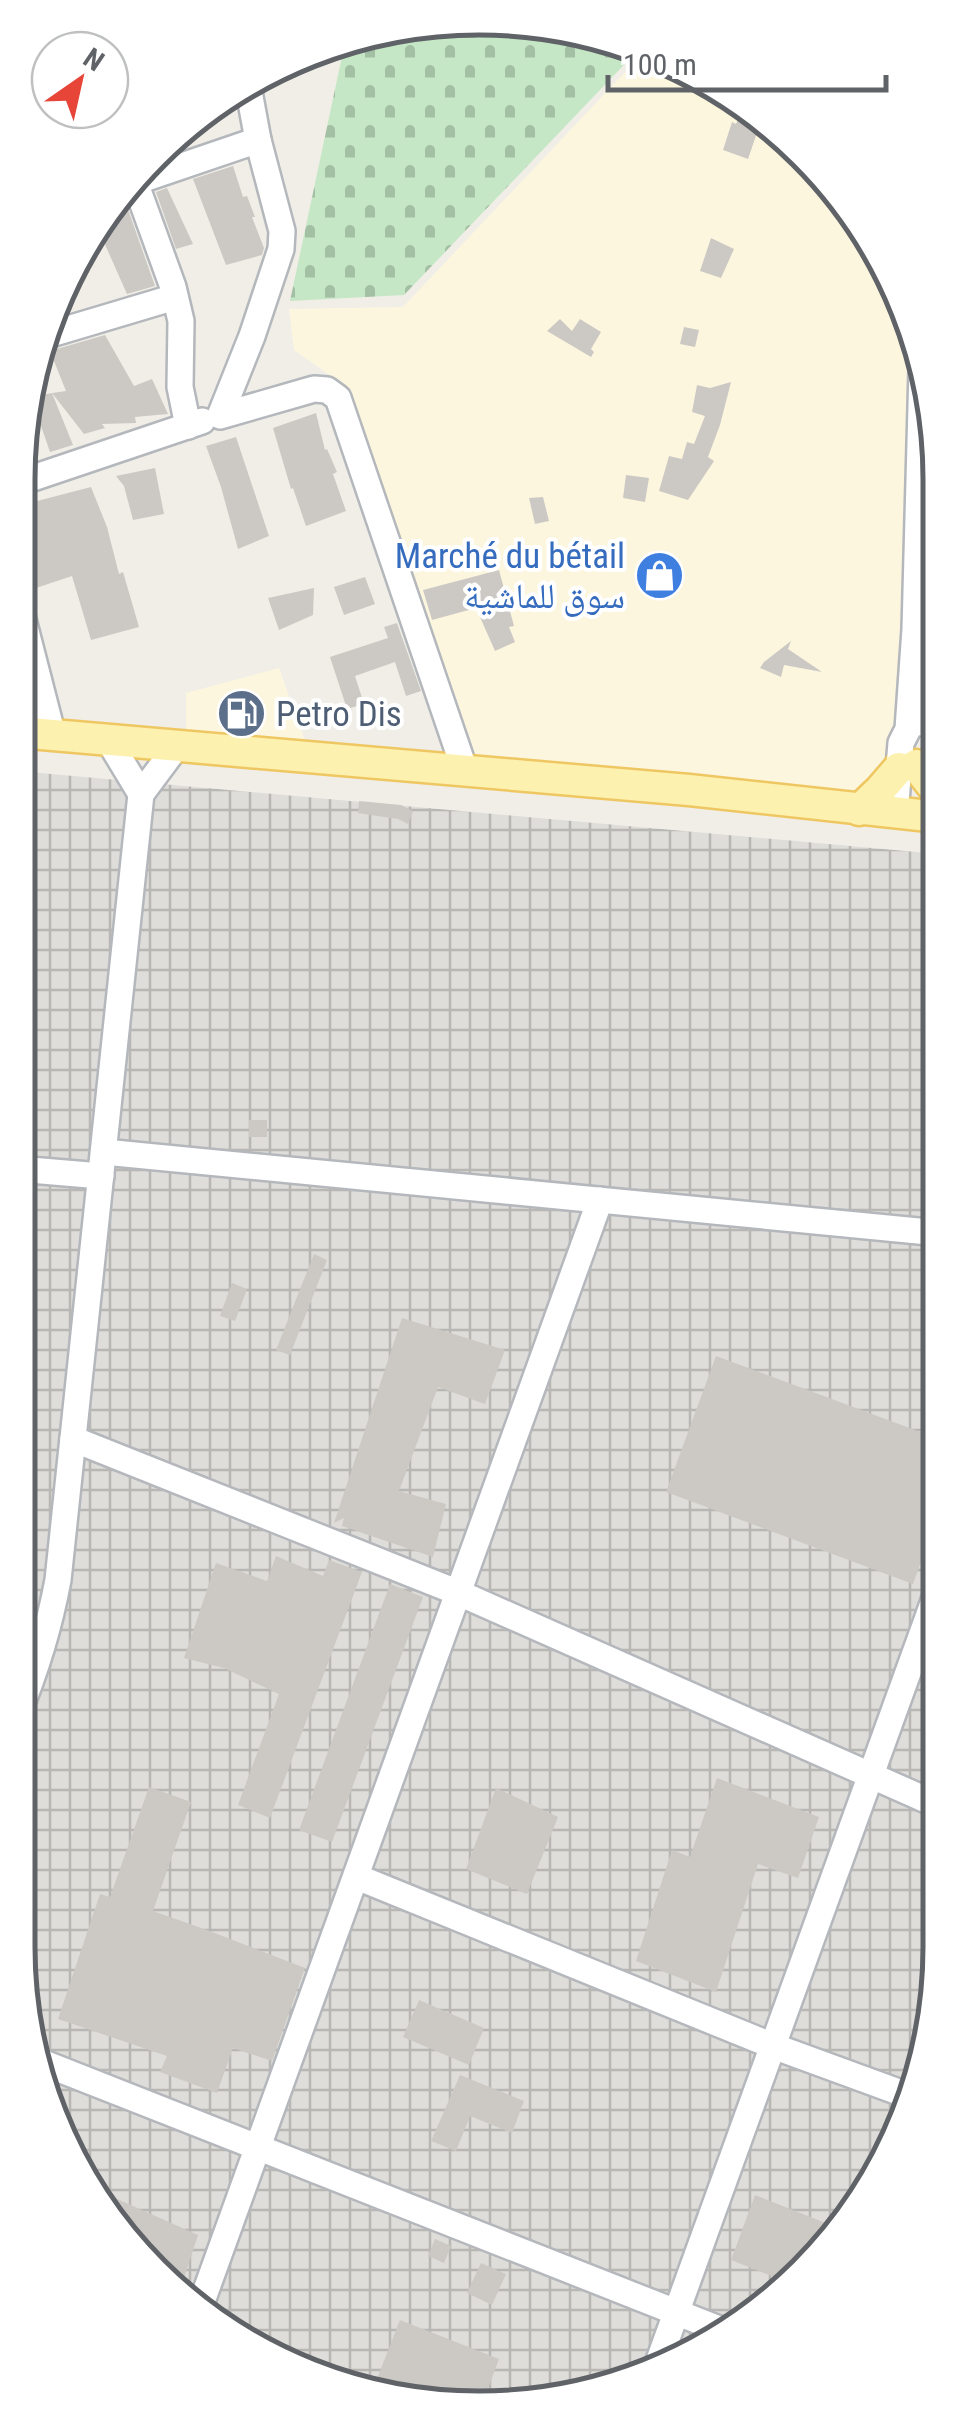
<svg xmlns="http://www.w3.org/2000/svg" width="958" height="2426" viewBox="0 0 958 2426" font-family="'Roboto Condensed','Noto Naskh Arabic',sans-serif">
  <style>
    .commercial { fill: #fdf6df }
    .industrial { fill: url(#industrial-grid) }
    .cemetery { fill: url(#cemetery-stones) }
    .building { fill: #ccc9c4 }
    .lines { fill: none; stroke-linecap: round; stroke-linejoin: round }
    .minor-casing { stroke: #b4b7bb; stroke-width: 30 }
    .major-casing { stroke: #efc762; stroke-width: 35 }
    .minor { stroke: #fff; stroke-width: 25 }
    .major { stroke: #fdf1af; stroke-width: 30 }
    .labels { text-anchor: middle; stroke-width: 8; stroke-linejoin: round; paint-order: stroke }
    .shop-label { font-size: 35px; fill: #366cbe; stroke: #fff; text-anchor: end }
    .service-label { font-size: 35px; fill: #4e5e75; stroke: #fff; text-anchor: start }
    .rim { fill: none; stroke: #5f6267; stroke-width: 5 }
  </style>
  <defs>
    <pattern id="industrial-grid" width="8" height="8" patternUnits="userSpaceOnUse" patternTransform="scale(2.5)"><rect width="8" height="8" fill="#dfddd9"/><path d="M0 4h8M4 0v8" fill="none" stroke="#b8b7b4"/></pattern>
    <pattern id="cemetery-stones" width="16" height="16" patternUnits="userSpaceOnUse" patternTransform="scale(2.5)"><rect width="16" height="16" fill="#c5e7c5"/><path d="M2 7V4a2 2 0 0 1 4 0v3zM10 15v-3a2 2 0 0 1 4 0v3z" fill="#a3bfa4"/></pattern>
  </defs>
  <rect width="100%" height="100%" fill="#f0eee7"/>
  <g class="commercial">
    <path d="M645,51L735,95L826,175L893,275L914,343L899,809L479,765L348,388L294,350L289,309L403,307Z"/>
    <path d="M279,668L307,746L186,735V693Z"/>
  </g>
  <path class="industrial" d="M18,771L938,854L940,1947L916,2095L845,2227L735,2331L570,2400L418,2404L249,2347L132,2251L42,2096L18,1947Z"/>
  <path class="cemetery" d="M448,19L627,42L640,48L404,295L290,301L344,47Z"/>
  <g class="building">
    <path d="M745,103L762,118L748,159L723,150L732,122L736,124Z"/>
    <path d="M233,166L243,197L247,196L255,217H252L264,248L262,255L226,265L193,179Z"/>
    <path d="M167,188L193,244L176,249L156,192Z"/>
    <path d="M118,199L125,201L155,286L127,294L99,231Z"/>
    <path d="M711,238L734,249L721,278L700,271Z"/>
    <path d="M560,319L572,331L580,319L601,332L591,349L594,352L591,357L547,331Z"/>
    <path d="M684,327L699,330L695,347L680,344Z"/>
    <path d="M105,335L134,386L152,379L168,414L135,417L136,423L102,424L105,428L84,434L52,393L66,391L50,351Z"/>
    <path d="M731,382L720,425L708,457L714,461L688,500L659,491L669,456L682,459L687,442L694,444L705,416L692,412L697,385L710,388Z"/>
    <path d="M52,393L73,445L50,452L31,397Z"/>
    <path d="M316,413L325,450L327,449L337,472L333,474L346,511L306,526L293,488L291,489L273,428Z"/>
    <path d="M236,437L269,536L238,549L221,487L206,446Z"/>
    <path d="M155,468L164,514L133,520L124,486L116,476Z"/>
    <path d="M626,475L649,478L645,502L623,498Z"/>
    <path d="M91,487L107,527L119,574L123,572L139,627L91,640L72,576L30,590L24,585L18,560V506Z"/>
    <path d="M543,497L549,521L535,524L529,498Z"/>
    <path d="M499,570L514,626L509,627L515,642L495,651L476,608L432,620L423,590Z"/>
    <path d="M365,577L375,604L344,615L334,587Z"/>
    <path d="M314,588L313,615L279,630L268,598Z"/>
    <path d="M397,623L421,691L406,696L395,662L355,676L364,704L347,709L330,657L388,638L384,627Z"/>
    <path d="M791,641L788,649L822,672L784,665L781,677L760,668L764,662Z"/>
    <path d="M359,801L401,805L413,811L408,824L398,819L358,813Z"/>
    <rect x="249" y="1120" width="18" height="17"/>
    <path d="M314,1254L327,1260L290,1355L276,1350Z"/>
    <path d="M232,1283L247,1289L235,1321L220,1316Z"/>
    <path d="M402,1318L505,1350L485,1404L438,1387L399,1491L446,1504L433,1557L342,1526L344,1518L334,1523Z"/>
    <path d="M716,1356L939,1439V1512L913,1584L666,1492Z"/>
    <path d="M18,1541L34,1544L25,1592L18,1591Z"/>
    <path d="M276,1556L323,1576L329,1560L362,1572L270,1818L238,1805L279,1694L224,1668L184,1658L216,1563L267,1581Z"/>
    <path d="M390,1584L423,1597L332,1842L299,1830Z"/>
    <path d="M717,1778L819,1817L798,1878L758,1864L716,1992L636,1961L672,1850L690,1857Z"/>
    <path d="M149,1787L191,1802L153,1911L207,1930L305,1968L272,2061L233,2048L217,2093L160,2072L167,2056L58,2019L100,1894L110,1897Z"/>
    <path d="M496,1788L558,1817L527,1894L466,1869Z"/>
    <path d="M419,2000L484,2028L469,2065L403,2037Z"/>
    <path d="M460,2075L524,2101L512,2133L470,2116L456,2151L431,2141Z"/>
    <path d="M97,2190L198,2235L180,2290L132,2251Z"/>
    <path d="M755,2195L843,2230L787,2282L731,2260Z"/>
    <path d="M435,2239L451,2246L444,2263L428,2256Z"/>
    <path d="M481,2263L506,2274L492,2305L467,2293Z"/>
    <path d="M400,2320L499,2359L483,2402L418,2404L373,2389Z"/>
  </g>
  <g class="lines">
    <defs>
      <g id="minor">
        <path d="M248,86L258,140L282,231L281,249L252,336L220,416L314,389L327,390L338,398L465,771"/>
        <path d="M135,182L173,287L181,321L180,387L188,426"/>
        <path d="M126,185L258,140"/>
        <path d="M41,337L175,297"/>
        <path d="M18,483L202,421"/>
        <path d="M18,600L53,736"/>
        <path d="M909,722L937,724"/>
        <path d="M109,741L141,794"/>
        <path d="M895,813L901,743L908,729L915,629L922,369"/>
        <path d="M104,1152L939,1233"/>
        <path d="M18,1169L101,1176"/>
        <path d="M73,1439L459,1593L940,1806"/>
        <path d="M18,1713C37,1668 49,1628 58,1580L141,794L176,747"/>
        <path d="M357,1877L773,2046L915,2098"/>
        <path d="M36,2060L729,2333"/>
        <path d="M200,2307L600,1200"/>
        <path d="M658,2363L940,1584"/>
      </g>
      <g id="major">
        <path d="M18,732L689,790L938,817"/>
        <path d="M916,765L937,792"/>
        <path d="M859,810L880,790L899,768"/>
      </g>
    </defs>
    <use href="#minor" class="minor-casing"/>
    <use href="#major" class="major-casing"/>
    <use href="#minor" class="minor"/>
    <use href="#major" class="major"/>
  </g>
  <defs>
    <symbol id="shop-disc" viewBox="-11 -11 22 22"><circle r="9.5" fill="#3f7fe0" stroke="#fff"/><path d="M-5-2.5h2.3a2.7 3.5 0 0 1 5.4 0H5L5.5 6h-11ZM-1.5-2.5h3a1.5 2.3 0 0 0-3 0Z" fill="#fff"/></symbol>
    <symbol id="fuel-disc" viewBox="-11 -11 22 22"><circle r="9.5" fill="#5c6f8a" stroke="#fff"/><path d="M-5.5-6h7V0h2V4h1.3V-2.5L3-4.5l.8-.8L6-3V5H2.5V1h-1V6h-7ZM-4.2-4.7v3.2H.2V-4.7Z" fill="#fff"/></symbol>
  </defs>
  <g fill-rule="evenodd">
    <use href="#shop-disc" x="632" y="548" width="55" height="55"/>
    <use href="#fuel-disc" x="214" y="686" width="55" height="55"/>
  </g>
  <g class="labels">
    <g class="shop-label">
      <text x="625" y="568">Marché du bétail<tspan x="625" dy="40">سوق للماشية</tspan></text>
    </g>
    <g class="service-label">
      <text x="276" y="726">Petro Dis</text>
    </g>
  </g>
  <path d="M0 0H958V2426H0ZM479 35H479A444 444 0 0 1 923 479V1947A444 444 0 0 1 479 2391H479A444 444 0 0 1 35 1947V479A444 444 0 0 1 479 35Z" fill="#fff" fill-rule="evenodd"/>
  <path class="rim" d="M479 35H479A444 444 0 0 1 923 479V1947A444 444 0 0 1 479 2391H479A444 444 0 0 1 35 1947V479A444 444 0 0 1 479 35Z"/>
  <g transform="translate(80 80) rotate(34)"><circle r="48" fill="#ffffff" stroke="#bfc0c2" stroke-width="2.5"/>
  <path d="M0-8L18 38L0 25L-18 38Z" fill="#e64538"/>
  <text y="-15" font-size="28" font-weight="bold" text-anchor="middle" fill="#5f6267">N</text>
  </g>
  <path d="M608 75v15h278v-15" fill="none" stroke="#5f6267" stroke-width="5"/>
  <text x="623" y="75" font-size="30" fill="#5f6267" stroke="#ffffff" stroke-width="8" paint-order="stroke">100 m</text>
</svg>
